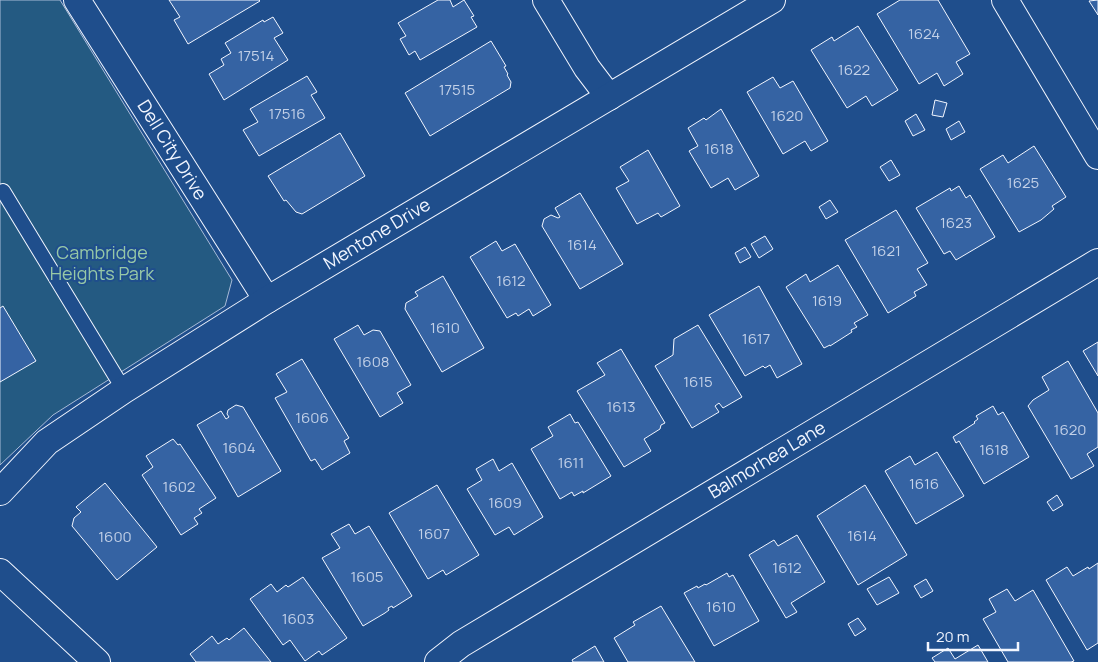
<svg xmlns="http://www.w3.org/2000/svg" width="1098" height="662" viewBox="0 0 1098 662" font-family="Manrope,sans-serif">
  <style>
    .green { fill: #245a82; stroke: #a8bbd7 }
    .building { fill: #3563a3; stroke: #f2f6ff }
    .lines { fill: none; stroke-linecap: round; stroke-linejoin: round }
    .service-casing { stroke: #f2f6ff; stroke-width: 16 }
    .minor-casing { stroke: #f2f6ff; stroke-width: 28 }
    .service { stroke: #1f4e8c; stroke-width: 14 }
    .minor { stroke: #1f4e8c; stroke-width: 26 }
    .labels { text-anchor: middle; stroke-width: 4; stroke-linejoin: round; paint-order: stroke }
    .number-label { font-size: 15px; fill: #c3d1e8 }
    .street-label { font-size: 18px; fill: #f2f6ff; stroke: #1f4e8c }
    .park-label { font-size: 18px; fill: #97c8a6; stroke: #1f4e8c }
  </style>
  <rect width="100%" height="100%" fill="#1f4e8c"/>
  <path class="green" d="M0,0H60L232,280L225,306L53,415L0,465Z"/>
  <g class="building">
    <path d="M169,0H259L260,1L188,44L174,20L180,17Z"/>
    <path d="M438,0H450L453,7L464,0L474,16L471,17L477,27L420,60L415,51L409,55L400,39L406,36L398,23Z"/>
    <path d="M900,0H938L970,54L956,62L963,74L944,86L937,73L919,84L877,14Z"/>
    <path d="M1098,0V15L1089,1Z"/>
    <path d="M273,17L283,33L274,38L288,60L224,100L209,74L224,65L221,59L231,53L225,43L263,20L264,22Z"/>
    <path d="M858,26L898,90L872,106L866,96L847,108L811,50L832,37L834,41Z"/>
    <path d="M491,41L506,66L504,67L508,74L507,75L511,82L510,88L430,136L405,93Z"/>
    <path d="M307,76L317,92L311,95L325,118L259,156L243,130L258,122L250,109Z"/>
    <path d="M773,77L780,88L793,81L828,141L811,151L805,141L783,154L747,92Z"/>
    <path d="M935,100L947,103L943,117L932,115Z"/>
    <path d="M721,109L759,176L735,190L728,178L711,188L689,151L698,146L688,128L704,118L706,120Z"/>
    <path d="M916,114L925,130L913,136L905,121Z"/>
    <path d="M959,121L965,132L951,140L946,129Z"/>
    <path d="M340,133L365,176L302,214L296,212L286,200L284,201L268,176Z"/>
    <path d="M1034,146L1066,197L1052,206L1054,209L1041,220L1019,232L980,169L1003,155L1008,163Z"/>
    <path d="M648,150L680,206L661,217L658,213L637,224L616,188L629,181L620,167Z"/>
    <path d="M891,160L900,175L889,181L880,167Z"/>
    <path d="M959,186L966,198L970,195L995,237L956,260L950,251L944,254L916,208L950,188L951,191Z"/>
    <path d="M580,193L623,264L580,289L542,226L544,219L551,215L558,218L560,217L555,208Z"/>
    <path d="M830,200L838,212L826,219L819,207Z"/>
    <path d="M896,210L928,263L917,269L927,285L914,292L916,296L888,313L845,240Z"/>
    <path d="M765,236L773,249L759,258L751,244Z"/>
    <path d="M496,241L502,251L515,244L551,305L533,316L529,309L518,316L516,313L507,318L470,257Z"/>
    <path d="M745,247L751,257L740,263L735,253Z"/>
    <path d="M838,265L868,315L854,323L857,327L851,330L852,332L830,346V345L824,348L786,287L806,274L810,282Z"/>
    <path d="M443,276L484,348L442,372L405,309L406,303L418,296L415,292Z"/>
    <path d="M759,286L802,364L777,378L770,365L765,368L763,366L745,376L709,315Z"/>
    <path d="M3,306L36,361L0,382V308Z"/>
    <path d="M358,325L364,335L373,330L380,331L411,385L397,393L403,403L380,417L334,339Z"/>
    <path d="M698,325L742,397L723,408L719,403L715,406L719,412L692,428L655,366L673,355L674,339Z"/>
    <path d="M1098,342V376L1083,351Z"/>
    <path d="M621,349L665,423L661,425L660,429L644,439L651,451L624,467L577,391L605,375L597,363Z"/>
    <path d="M302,359L349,438L344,441L350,453L322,470L315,459L311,461L275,398L287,392L276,374Z"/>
    <path d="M1068,361L1098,413V447L1087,454L1094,466L1071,479L1028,406L1033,400L1049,390L1042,377Z"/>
    <path d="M236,405L243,407L281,471L238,497L197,425L221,411L226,419L229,417L227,414L228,410Z"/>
    <path d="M993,406L998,415L1003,412L1029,457L984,484L959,441L956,443L953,437L975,423L974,422L978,419L976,416Z"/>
    <path d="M570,414L575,423L578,422L611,476L583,493V491L574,496L572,492L560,499L531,449L553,436L548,427Z"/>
    <path d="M173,439L178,445L180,444L216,498L199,509L202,513L194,518L198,524L181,535L142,475L153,467L146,456Z"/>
    <path d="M937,452L964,496L916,524L885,471L910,456L915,465Z"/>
    <path d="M493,459L499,471L512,463L543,517L514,535L509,527L495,535L467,489L482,480L476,469Z"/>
    <path d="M105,483L157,547L117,580L72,526L74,518L81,512L76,507Z"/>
    <path d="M437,485L479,555L446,575L443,570L428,579L389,513Z"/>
    <path d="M865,485L907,555L858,585L817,516Z"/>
    <path d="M1057,495L1063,505L1053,511L1047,502Z"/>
    <path d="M349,524L355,534L369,526L412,596L393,608L392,606L388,608L389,610L385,613L363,626L322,558L340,548L331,534Z"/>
    <path d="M797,535L825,582L791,603L797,612L786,618L749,555L774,540L778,546Z"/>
    <path d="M1098,563V643L1087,650L1046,580L1067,567L1073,576L1088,567L1089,569Z"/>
    <path d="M727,573L729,577L733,575L759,621L714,646L684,593L697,586L698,588L705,584L706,585Z"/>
    <path d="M303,577L347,638L322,655L319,651L305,661L290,640L283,645L250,599L271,584L277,592L286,585L288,587Z"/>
    <path d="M889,577L899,593L877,605L867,589Z"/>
    <path d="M926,579L933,591L921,598L914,586Z"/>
    <path d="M1007,589L1015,601L1033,590L1074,661L1071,662H1008L983,619L996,612L989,599Z"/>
    <path d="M661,606L695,662H628L614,638L635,625L633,622Z"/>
    <path d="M858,618L866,629L855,636L848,624Z"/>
    <path d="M244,628L271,662H196L190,654L212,636L218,644L227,638L229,640Z"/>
    <path d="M978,645L988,662H935L932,658L948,648L955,659Z"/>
    <path d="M595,646L604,662H573L572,660Z"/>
  </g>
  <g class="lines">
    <defs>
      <path id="service" d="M3,191L124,390"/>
      <g id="minor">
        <path d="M77,0L267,300"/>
        <path d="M546,0L587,68L609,97"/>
        <path d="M1005,0L1098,156"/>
        <path d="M0,492L47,442L124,390L267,300L772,0"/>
        <path d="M0,572L97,662"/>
        <path d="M438,662L461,644L1098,262"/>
      </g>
    </defs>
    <use href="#service" class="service-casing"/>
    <use href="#minor" class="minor-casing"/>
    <use href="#service" class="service"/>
    <use href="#minor" class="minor"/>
  </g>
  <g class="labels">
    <g class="number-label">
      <text x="924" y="39">1624</text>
      <text x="256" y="61">17514</text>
      <text x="854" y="75">1622</text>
      <text x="457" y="95">17515</text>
      <text x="287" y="119">17516</text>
      <text x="787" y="121">1620</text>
      <text x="719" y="154">1618</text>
      <text x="1023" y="188">1625</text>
      <text x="956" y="228">1623</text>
      <text x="582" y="250">1614</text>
      <text x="886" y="256">1621</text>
      <text x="511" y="286">1612</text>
      <text x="827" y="306">1619</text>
      <text x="445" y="333">1610</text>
      <text x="756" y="344">1617</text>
      <text x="373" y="367">1608</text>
      <text x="698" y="387">1615</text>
      <text x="621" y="412">1613</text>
      <text x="312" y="423">1606</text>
      <text x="1070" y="435">1620</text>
      <text x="239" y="453">1604</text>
      <text x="994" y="455">1618</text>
      <text x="571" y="468">1611</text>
      <text x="924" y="489">1616</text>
      <text x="179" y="492">1602</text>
      <text x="505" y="508">1609</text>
      <text x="434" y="539">1607</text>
      <text x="862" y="541">1614</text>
      <text x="115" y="542">1600</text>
      <text x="787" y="573">1612</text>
      <text x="367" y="582">1605</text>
      <text x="721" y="612">1610</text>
      <text x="298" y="624">1603</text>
    </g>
    <g class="street-label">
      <text transform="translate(172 150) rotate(58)" y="6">Dell City Drive</text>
      <text transform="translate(377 234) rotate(-31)" y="6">Mentone Drive</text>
      <text transform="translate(767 460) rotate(-31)" y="6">Balmorhea Lane</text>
    </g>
    <g class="park-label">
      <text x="102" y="259">Cambridge<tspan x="102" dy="21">Heights Park</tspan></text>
    </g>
  </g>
  <path d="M928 642v8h90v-8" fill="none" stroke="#f2f6ff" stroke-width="2.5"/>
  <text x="936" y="642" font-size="15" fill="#f2f6ff" stroke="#1f4e8c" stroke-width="4" paint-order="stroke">20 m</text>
</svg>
